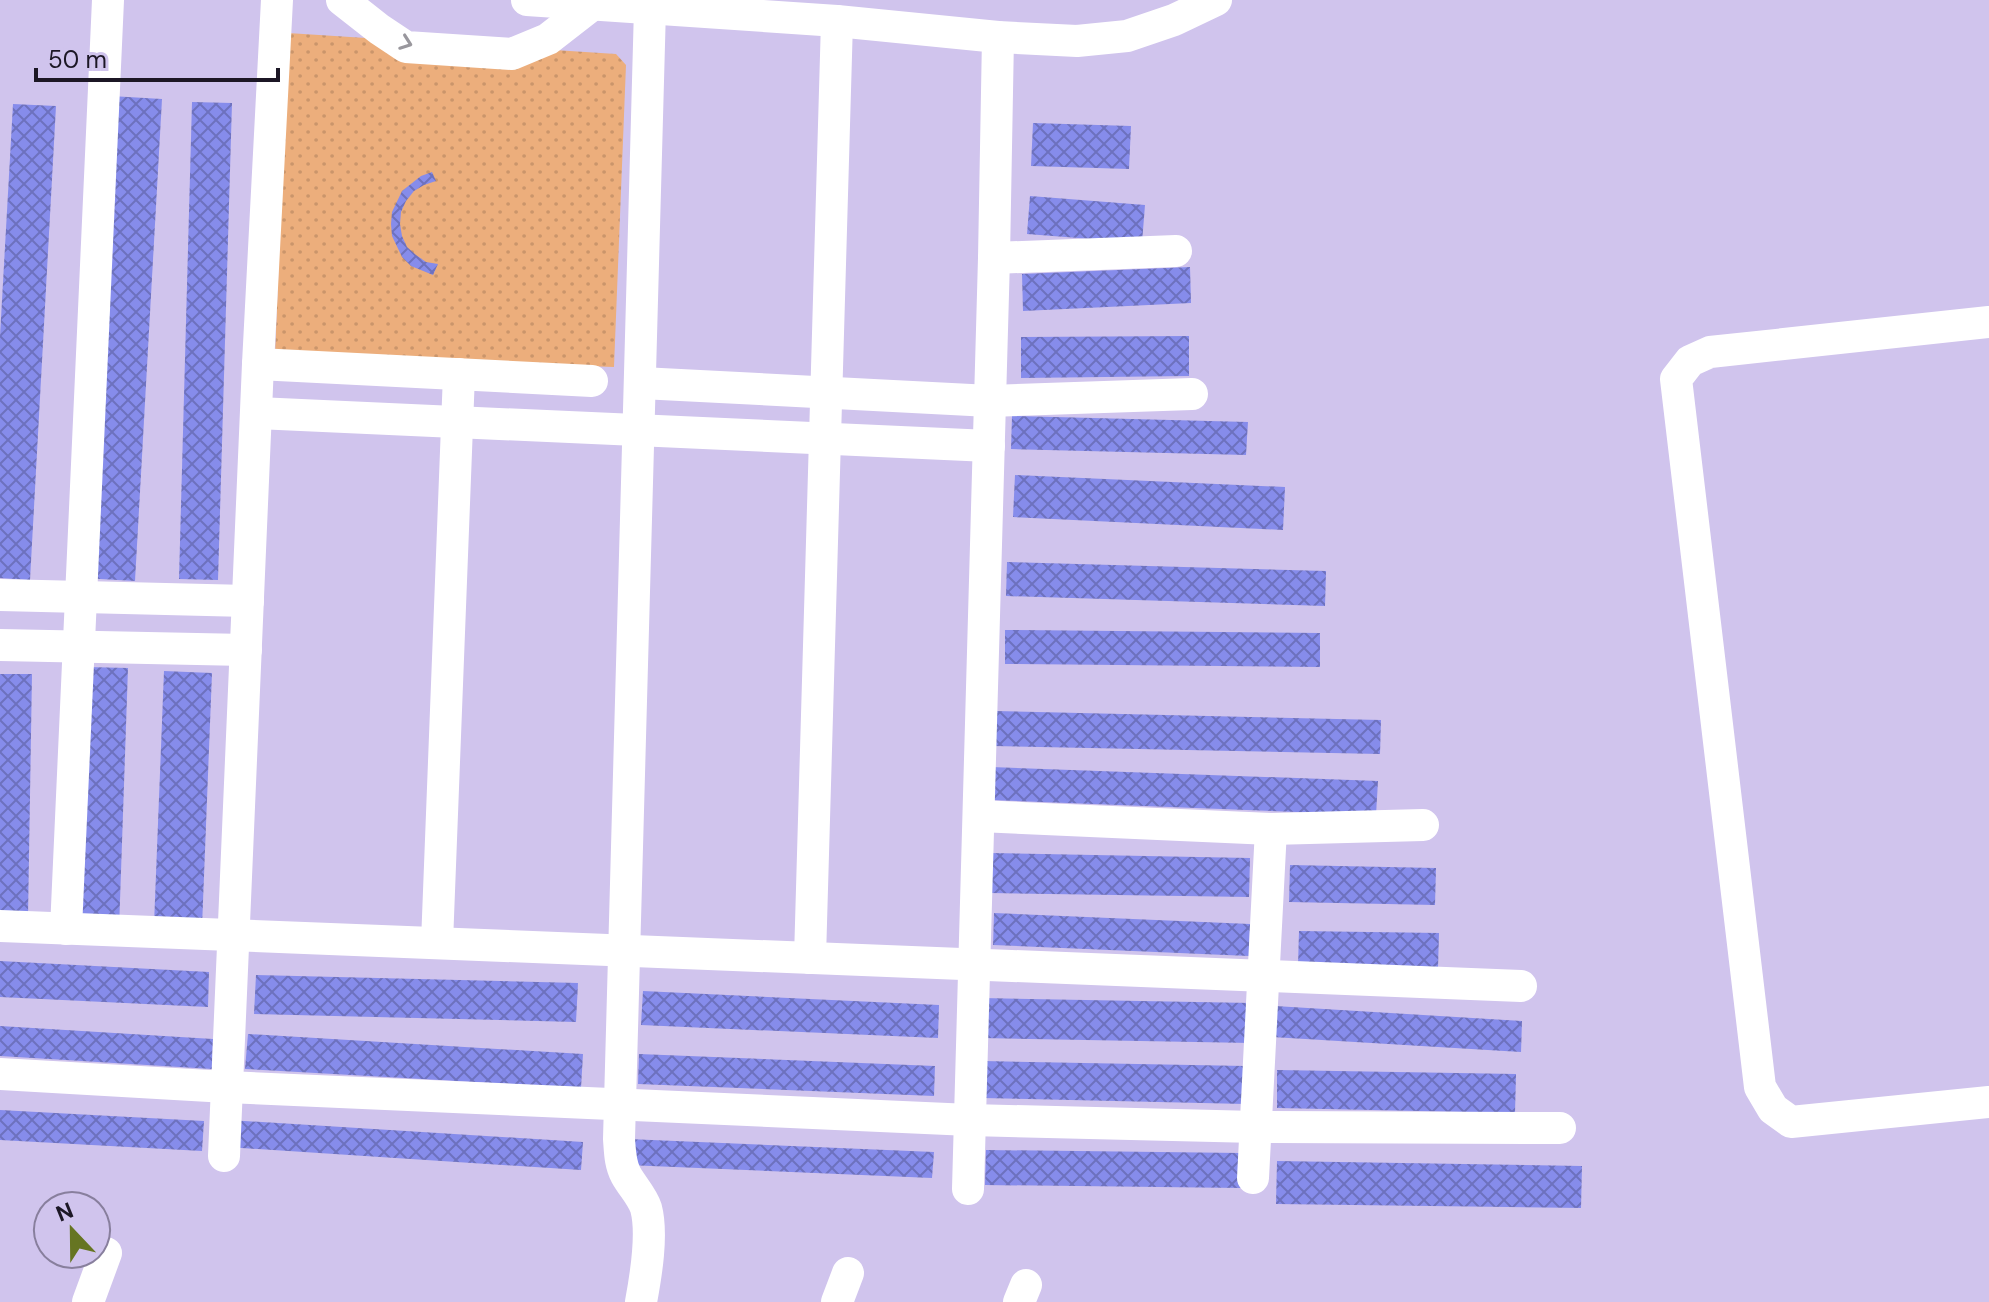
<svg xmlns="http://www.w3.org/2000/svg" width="1989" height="1302" viewBox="0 0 1989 1302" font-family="'DM Sans',sans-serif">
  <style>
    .park { fill: url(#park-dots) }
    .building { fill: url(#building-cross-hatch) }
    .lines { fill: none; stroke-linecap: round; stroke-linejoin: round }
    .minor { stroke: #fff; stroke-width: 32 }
    .oneway { stroke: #99979d }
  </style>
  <defs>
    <pattern id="park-dots" width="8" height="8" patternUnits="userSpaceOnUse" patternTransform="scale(2)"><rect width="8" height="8" fill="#ecae7c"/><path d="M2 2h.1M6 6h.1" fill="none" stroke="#ca956b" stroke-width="1.8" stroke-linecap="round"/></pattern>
    <pattern id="building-cross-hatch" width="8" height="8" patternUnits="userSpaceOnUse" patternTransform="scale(2)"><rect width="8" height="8" fill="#868ceb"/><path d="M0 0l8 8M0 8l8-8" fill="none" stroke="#6d71be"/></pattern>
  </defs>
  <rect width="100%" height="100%" fill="#d0c4ed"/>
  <path class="park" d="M288,33L616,54L626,65L614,367L275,356Z"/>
  <g class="building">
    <path d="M111,96L162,99L135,581L83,578Z"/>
    <path d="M192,102L232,103L218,580L179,579Z"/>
    <path d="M13,104L56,106L30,580L0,578V336Z"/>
    <path d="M1033,123L1131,126L1129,169L1031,166Z"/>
    <path d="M432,172L436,181L424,185L414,191L406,201L401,212L400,224L402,236L407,247L416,255L426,262L438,264L433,275L411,266L402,257L392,236L391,224L392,212L402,191L421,176Z"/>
    <path d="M1030,196L1145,205L1142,243L1027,234Z"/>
    <path d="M1190,267L1191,303L1023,311L1022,274Z"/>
    <path d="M1189,336V376L1021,378V337Z"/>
    <path d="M1012,416L1248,422L1246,455L1011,449Z"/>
    <path d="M1015,475L1285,487L1283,530L1013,517Z"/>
    <path d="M1007,562L1326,571L1325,606L1006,596Z"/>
    <path d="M1005,630L1320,633V667L1005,664Z"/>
    <path d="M87,667L128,668L119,930L78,929Z"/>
    <path d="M164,671L212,673L202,927L154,925Z"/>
    <path d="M0,674H32L28,917H0Z"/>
    <path d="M994,711L1381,720L1380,754L993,746Z"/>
    <path d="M991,767L1378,781L1376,815L990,800Z"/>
    <path d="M990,853L1250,858L1249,897L990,893Z"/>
    <path d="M1290,865L1436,868L1435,905L1289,902Z"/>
    <path d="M994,913L1250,924L1249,956L993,945Z"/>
    <path d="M1299,931L1439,933L1438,968L1298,966Z"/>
    <path d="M0,961L209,972L208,1007L0,997Z"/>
    <path d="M256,975L578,983L576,1022L254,1014Z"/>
    <path d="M643,991L939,1005L938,1038L641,1025Z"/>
    <path d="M982,998L1252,1003L1251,1043L981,1038Z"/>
    <path d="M1275,1006L1522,1021L1521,1052L1272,1037Z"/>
    <path d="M0,1026L213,1039L212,1069L0,1056Z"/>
    <path d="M248,1034L583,1054L581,1088L245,1069Z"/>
    <path d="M639,1054L935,1066L934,1096L638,1084Z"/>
    <path d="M983,1061L1246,1066L1245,1104L982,1098Z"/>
    <path d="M1277,1070L1516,1074L1515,1113L1277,1108Z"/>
    <path d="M0,1110L204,1121L202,1151L0,1140Z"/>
    <path d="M229,1120L583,1142L581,1170L227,1147Z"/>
    <path d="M628,1139L934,1152L932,1178L627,1165Z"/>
    <path d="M986,1150L1241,1153V1188L985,1185Z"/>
    <path d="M1277,1161L1582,1166L1581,1208L1276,1204Z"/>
  </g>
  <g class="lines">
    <g class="minor">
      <path d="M342,0L379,29L406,47L512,54L548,39L593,4"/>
      <path d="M527,0L837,21L998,37L1077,41L1127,36L1174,20L1216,0"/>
      <path d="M994,258L1176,251"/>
      <path d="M1989,322L1710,352L1690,361L1676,379L1760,1087L1773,1109L1791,1122L1989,1102"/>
      <path d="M258,364L592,381"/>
      <path d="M641,383L990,401L1192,394"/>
      <path d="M257,413L989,446"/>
      <path d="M0,595L248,601"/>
      <path d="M0,645L246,650"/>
      <path d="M979,816L1271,829L1423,825"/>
      <path d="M0,926L1521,986"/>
      <path d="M66,929L108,0"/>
      <path d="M437,943L459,374"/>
      <path d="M810,958L837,21"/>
      <path d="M0,1074L227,1087L970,1120L1256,1127L1560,1128"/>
      <path d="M224,1156L258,364L277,0"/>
      <path d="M1253,1178L1271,829"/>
      <path d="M968,1189L994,258L998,37"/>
      <path d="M88,1302L106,1253"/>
      <path d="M641,1302C646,1275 653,1234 646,1208C642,1196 632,1186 626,1175C620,1164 620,1152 619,1139L650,8"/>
      <path d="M837,1302L848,1273"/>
      <path d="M1019,1302L1026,1285"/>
    </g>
  </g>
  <defs><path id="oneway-chevron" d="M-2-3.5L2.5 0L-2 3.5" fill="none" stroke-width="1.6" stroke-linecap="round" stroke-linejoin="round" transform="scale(2)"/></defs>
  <use class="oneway" href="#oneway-chevron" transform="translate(406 43) rotate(20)"/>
  <g transform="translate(72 1230) rotate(338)"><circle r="38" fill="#d0c4ed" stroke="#887f9d" stroke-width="2"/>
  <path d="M0-6L14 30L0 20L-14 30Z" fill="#667522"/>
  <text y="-12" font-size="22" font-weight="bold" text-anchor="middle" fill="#1c1725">N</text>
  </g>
  <path d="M36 68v12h242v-12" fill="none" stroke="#1c1725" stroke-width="4"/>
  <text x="48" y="68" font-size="24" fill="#1c1725" stroke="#d0c4ed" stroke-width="6" paint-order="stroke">50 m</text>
</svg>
